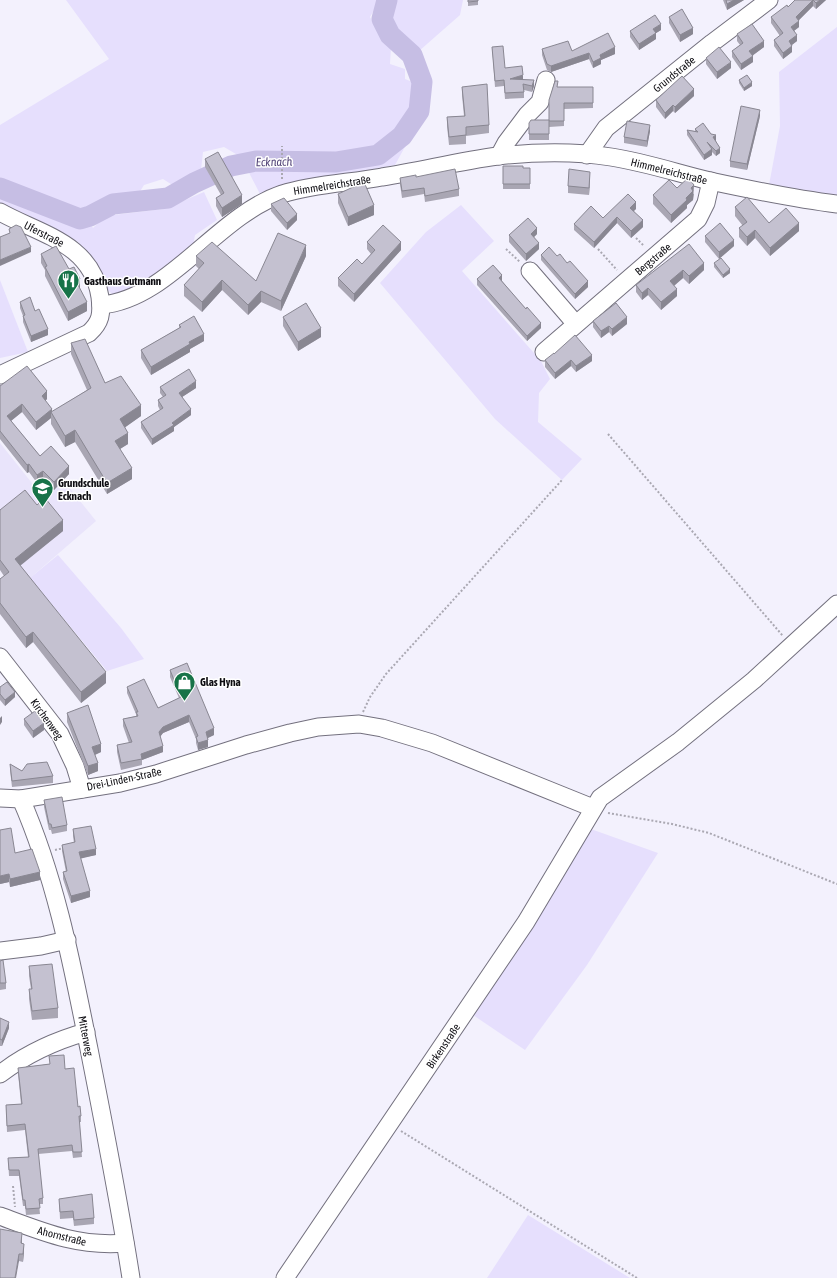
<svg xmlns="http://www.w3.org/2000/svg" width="837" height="1278" viewBox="0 0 837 1278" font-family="'Asap Condensed',sans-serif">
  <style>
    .built { fill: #e9e4fb }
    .green { fill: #e6dffd }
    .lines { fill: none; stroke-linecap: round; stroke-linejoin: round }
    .river { stroke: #c6bee4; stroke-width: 21 }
    .minor-casing { stroke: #73707e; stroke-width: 19 }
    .path { stroke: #aaa8b2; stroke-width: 2; stroke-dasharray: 2 2; stroke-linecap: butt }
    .minor { stroke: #fff; stroke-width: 17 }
    .wall { fill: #a9a6b3 }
    .shaded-wall { fill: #898792 }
    .building { fill: #c4c1d0; stroke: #898792 }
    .labels { text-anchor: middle; stroke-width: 3; stroke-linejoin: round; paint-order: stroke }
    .street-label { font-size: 11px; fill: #0e0d12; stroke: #fff }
    .poi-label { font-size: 11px; font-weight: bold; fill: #0e0d12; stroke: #fff; text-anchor: start }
    .water-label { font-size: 12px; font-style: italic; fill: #544679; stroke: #fff }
  </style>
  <rect width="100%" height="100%" fill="#f3f1fd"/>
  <path class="built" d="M0,443L43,497L64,481L96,521L30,578L0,546Z"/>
  <g class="green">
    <path d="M66,0H380L370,17L382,40L391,47L390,64L405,69V79L415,83L430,96L424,112L395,165L325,178L260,194L241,157L224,147L203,152L201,170L174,186L163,179L144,185L139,193L143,196L110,199L86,215L93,228L102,219L113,215L164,209L204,192L217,220L195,235L193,246L153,279L120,296L112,294L105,287L93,260L78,242L0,205V125L109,59Z"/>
    <path d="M397,0H463L460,15L419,51C402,36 384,26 397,0Z"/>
    <path d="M837,27V198L769,185L780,126L779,72Z"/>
    <path d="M461,205L494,241L462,271L541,361L550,379L539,393L538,422L582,459L562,480L495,419L380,283L426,232Z"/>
    <path d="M0,280L28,352L0,358Z"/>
    <path d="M58,555L121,628L144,659L107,671L30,578Z"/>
    <path d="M588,828L658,853L587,965L525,1050L470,1013Z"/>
    <path d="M528,1215L630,1278H487Z"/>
  </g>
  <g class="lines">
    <path class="river" d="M0,188L80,219L90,216L113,204L168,198L194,183L231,166L256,161L336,162L378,155L402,136L419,111L422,82L412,55L390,35L382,19L387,0"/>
    <defs>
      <g id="minor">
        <path d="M587,155L606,128L712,43L769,0"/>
        <path d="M499,156L506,143L527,115L540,102L546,80"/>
        <path d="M0,212C39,234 92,243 100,297C102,314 101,322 89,333L0,375"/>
        <path d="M530,271L575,323"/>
        <path d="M101,305C168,300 217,216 282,194C314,184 349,183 382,177C421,171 459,161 498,156C534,152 575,151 611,157C644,162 677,173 710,181C752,190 794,199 837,204"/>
        <path d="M544,352L698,219L706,203L711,181"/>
        <path d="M0,657L60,734L75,766L82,789"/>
        <path d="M0,798L21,799L120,783L156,774L246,745L290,733L318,727L359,724L382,728L432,743L593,808"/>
        <path d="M21,799C56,879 72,964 89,1049C104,1125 119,1201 131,1278"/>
        <path d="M0,951L41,946L67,940"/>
        <path d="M0,1074C26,1054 54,1041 86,1032"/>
        <path d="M0,1216C43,1232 78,1247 125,1243"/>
        <path d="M285,1278L526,922L600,798L678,742L754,680L837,604"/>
      </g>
    </defs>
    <use href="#minor" class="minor-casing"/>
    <g class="path">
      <path d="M282,179V146"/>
      <path d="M636,238L644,246"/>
      <path d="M506,249L520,262"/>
      <path d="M598,249L617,270"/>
      <path d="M608,434L783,636"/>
      <path d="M363,712L370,697L386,674L562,480"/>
      <path d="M608,813L672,824L709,833L837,884"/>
      <path d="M55,850L64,848"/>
      <path d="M401,1131L637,1278"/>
      <path d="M13,1186L15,1207"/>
    </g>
    <use href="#minor" class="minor"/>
  </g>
  <g class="wall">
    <path d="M468,0H478V5L468,6Z"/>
    <path d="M723,0H744L727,10Z"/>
    <path d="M795,0H826L816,9L813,6L799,20V27L794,31L797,41L792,45V52L783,59L774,46V40L780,36L771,23V17L788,7Z"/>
    <path d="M669,17L693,34L680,42L669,23Z"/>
    <path d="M661,30L656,33V39L639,50L630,37V31Z"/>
    <path d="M737,34L764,47L752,56L753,62L741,70L732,57V51L740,45L737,41Z"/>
    <path d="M492,47L505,68L523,80L534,86L532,92L524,90V98L505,99L504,86L495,87Z"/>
    <path d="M542,49L572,51L615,54L601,60V64L593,68L589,59L551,72L547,70L542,55Z"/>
    <path d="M706,58L731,68L717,79L706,64Z"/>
    <path d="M739,80L752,86L744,91L739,83Z"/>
    <path d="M462,87L489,125V133L466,136V144L449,145L447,126V117L464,116L462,95Z"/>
    <path d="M557,87H593V108L564,109V126L549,127V140H529V123L549,120Z"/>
    <path d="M694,96L675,113L673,111L665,119L656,107V100Z"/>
    <path d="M760,116L747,170L730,167V161Z"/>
    <path d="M695,129L711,134L716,141L720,153L716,156L712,152V155L704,160L687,135V130L695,131Z"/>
    <path d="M650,131L647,147L624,143V137Z"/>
    <path d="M205,159L242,204L222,217L216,206V198L221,195L205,167Z"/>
    <path d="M503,166L523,168H530V189H503Z"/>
    <path d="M416,177L459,189V196L425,202L424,194L402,198L400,184V178Z"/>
    <path d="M590,178L589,195L568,193V186Z"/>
    <path d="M677,188L694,194L693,200L687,205V208L671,223L653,204V195Z"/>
    <path d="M338,194L374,215L348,226L338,203Z"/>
    <path d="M271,204L297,220L287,230L271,211Z"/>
    <path d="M735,207L769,223L799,231L770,256L755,238L747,246L739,237V228L743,226L735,216Z"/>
    <path d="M636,209L634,211L643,227L631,238L617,223L594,248L574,230V224L603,218Z"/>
    <path d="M537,234L534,237L539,249L526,261L509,242V235Z"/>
    <path d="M705,236L734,246L719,259L705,242Z"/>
    <path d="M367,242L401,250L354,302L338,286V278L362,264L371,254L367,249Z"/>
    <path d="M41,254L80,288H79L87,311L68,321L45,276V270L41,263Z"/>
    <path d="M541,255L557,256L588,287L575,299L541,260Z"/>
    <path d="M196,256L256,281L306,256L281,311L261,302L248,315L222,290L202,312L184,296V285L199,269L196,266Z"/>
    <path d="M704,263V270L689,284L683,278L674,286L677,296L661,310L648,295L642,300L636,292V285Z"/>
    <path d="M714,263L730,273L723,278L714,267Z"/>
    <path d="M477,279L502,281L541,328L527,341L477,285Z"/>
    <path d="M20,302L35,311L48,335L31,342L23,322V316L20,308Z"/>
    <path d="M283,317L321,337L298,351L283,326Z"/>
    <path d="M593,321L627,324L612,336L609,332L601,338L593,327Z"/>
    <path d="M179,325L204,341L190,349V352L151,375L141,358V350L179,328Z"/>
    <path d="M71,343L105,383L141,416L125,427L128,444L120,449L132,479L107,494L75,442L65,447L51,424V418L36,430L22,412L11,421L40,456L69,474L54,490L43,478L37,483L29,472L27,473L0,439V386L47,399L45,401L52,412L87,390L71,354Z"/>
    <path d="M554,354L592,361L576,372L571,366L555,379L545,367V360Z"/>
    <path d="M160,387L196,388L182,397L191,415L174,427V431L152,445L141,428V422L160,410L158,406V400L163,397L160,393Z"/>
    <path d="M37,505L63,531L20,565L106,683L81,703L33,642L26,648L0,614V579L4,576L0,570V510Z"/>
    <path d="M170,670L214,735L207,738L208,747L198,750L196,743V739L189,722L163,733L160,737L163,752L142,760V765L121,770L117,752V745L129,743L123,726V719L136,716V714L127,693V687L158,708L179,698L170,677Z"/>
    <path d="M0,687L15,697L5,706L0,700Z"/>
    <path d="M67,713L101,752L95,755L98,771L88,775L67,722Z"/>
    <path d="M24,719L44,730L33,738L24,725Z"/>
    <path d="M10,764L22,771L53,776V783L12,787L10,770Z"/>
    <path d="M44,800L67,825V831L52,834L51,830H49L44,807Z"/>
    <path d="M73,829L96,855L80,858L90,897L71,903L63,879V872H66L62,851V845L74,843L73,836Z"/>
    <path d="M15,853L40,880L10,887L9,882L0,884Z"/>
    <path d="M0,961L6,983V989L0,990Z"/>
    <path d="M29,966L58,1008V1018L32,1020L29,999V989H31L29,976Z"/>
    <path d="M0,1018L9,1028L2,1046H0Z"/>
    <path d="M49,1056L65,1069L78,1107L81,1116V1122H79L82,1157L73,1158L72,1151L38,1154L43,1198V1204H39L40,1214L26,1215L25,1206H23L19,1176H9L8,1158L28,1157L25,1130L7,1132L6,1105L21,1104L18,1073V1068L50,1064Z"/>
    <path d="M59,1199L94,1218V1224L74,1226L73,1218L60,1219Z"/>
    <path d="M22,1240V1243L24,1251L23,1262L19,1261L0,1278Z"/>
  </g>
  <g class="shaded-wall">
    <path d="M734,0H744L727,10V4Z"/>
    <path d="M813,0V6L796,23V17Z"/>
    <path d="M820,0H826L816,9V3Z"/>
    <path d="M799,21V27L791,33V27Z"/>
    <path d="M661,24V30L653,35V29Z"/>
    <path d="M693,28V34L680,42V35Z"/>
    <path d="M656,33V39L639,50V44Z"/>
    <path d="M797,35V41L789,47V41Z"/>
    <path d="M764,41V47L749,58V51Z"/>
    <path d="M792,46V52L783,59V53Z"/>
    <path d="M615,47V54L601,60V64L593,68V62L600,55Z"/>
    <path d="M589,53V59L551,72V66Z"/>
    <path d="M753,56V62L741,70V64Z"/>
    <path d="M731,62V68L717,79V72Z"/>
    <path d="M523,75V81L510,79Z"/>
    <path d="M534,80V86L532,92V86Z"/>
    <path d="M752,82V86L744,91V88Z"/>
    <path d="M694,89V96L675,113V107Z"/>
    <path d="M673,105V111L665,119V113Z"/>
    <path d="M760,110V116L747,170V164Z"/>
    <path d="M650,125V131L647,147V141Z"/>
    <path d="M716,135V141L713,143V137Z"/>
    <path d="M720,148V153L716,156V151Z"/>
    <path d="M712,149V155L704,160V155Z"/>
    <path d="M590,172V178L589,195V188Z"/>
    <path d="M694,185L693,200L687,205V208L671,223V215L686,198L691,188Z"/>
    <path d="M242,195V204L222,217V208Z"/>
    <path d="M636,202V209L630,214V208Z"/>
    <path d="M374,205V215L348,226V217Z"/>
    <path d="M297,214V220L287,230V223Z"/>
    <path d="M617,217V223L594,248V242Z"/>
    <path d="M643,220V227L631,238V231Z"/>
    <path d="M799,223V231L770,256V248Z"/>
    <path d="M537,228V234L531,240V234Z"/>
    <path d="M755,230V238L747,246V237Z"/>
    <path d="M734,240V246L719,259V252Z"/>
    <path d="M401,242V250L354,302V294Z"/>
    <path d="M539,243V249L526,261V254Z"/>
    <path d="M306,245V256L281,311V301Z"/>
    <path d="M31,247V252L0,266V260Z"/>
    <path d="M704,263V270L689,284V276Z"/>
    <path d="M730,269V273L723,278V275Z"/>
    <path d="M683,270V278L670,289V281Z"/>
    <path d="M502,275V281L499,284V278Z"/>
    <path d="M80,279V288L76,290V281Z"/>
    <path d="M222,280V290L202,312V302Z"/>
    <path d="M588,281V287L575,299V294Z"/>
    <path d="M648,288V295L642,300V293Z"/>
    <path d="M677,289V296L661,310V302Z"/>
    <path d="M261,291V302L248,315V305Z"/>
    <path d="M87,302V311L68,321V312Z"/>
    <path d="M627,317V324L612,336V329Z"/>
    <path d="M541,323V328L527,341V336Z"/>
    <path d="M609,326V332L601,338V331Z"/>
    <path d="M321,328V337L298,351V342Z"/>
    <path d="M48,329V335L31,342V336Z"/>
    <path d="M204,334V341L190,349V352L151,375V367L189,342Z"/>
    <path d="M592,355V361L576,372V366Z"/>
    <path d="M571,360V366L555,379V373Z"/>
    <path d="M196,381V388L179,399V393Z"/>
    <path d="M47,391V399L42,404V396Z"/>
    <path d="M22,404V412L7,424V416Z"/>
    <path d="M141,405V416L120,431V419Z"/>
    <path d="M52,409V414L51,412V418L36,430V422Z"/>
    <path d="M191,409V415L174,427V431L152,445V439L172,423Z"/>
    <path d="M75,430V442L65,447V436Z"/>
    <path d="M128,433V444L115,452V441Z"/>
    <path d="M29,464V472L27,473V465Z"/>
    <path d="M69,466V474L54,490V482Z"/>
    <path d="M132,468V479L107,494V483Z"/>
    <path d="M43,471V478L37,483V475Z"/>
    <path d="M63,520V531L15,570V559Z"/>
    <path d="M33,632V642L26,648V637Z"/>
    <path d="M106,672V683L81,703V692Z"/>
    <path d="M15,692V697L5,706V700Z"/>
    <path d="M189,715V722L163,733L159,738V732L163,727Z"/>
    <path d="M2,716V722L0,725V718Z"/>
    <path d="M44,723V730L33,738V731Z"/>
    <path d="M214,728V735L206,739V732Z"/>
    <path d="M208,740V747L198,750V743Z"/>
    <path d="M101,744V752L92,756V747Z"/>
    <path d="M163,746V752L142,760L141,754Z"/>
    <path d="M98,763V771L88,775V766Z"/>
    <path d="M96,849V855L79,859V852Z"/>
    <path d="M40,872V880L10,887V879Z"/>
    <path d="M9,874V882L0,884V876Z"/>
    <path d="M90,891V897L71,903V896Z"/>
    <path d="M9,1022V1028L2,1046V1040Z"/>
    <path d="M22,1233V1240L21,1251V1243Z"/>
    <path d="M24,1244V1251L23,1262V1254Z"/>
    <path d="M19,1254V1261L16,1278H15Z"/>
  </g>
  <g class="building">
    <path d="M468,0H478V1L468,2Z"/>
    <path d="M726,0H734L727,4Z"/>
    <path d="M795,0H813L796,17L799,21L791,27L797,35L789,41L792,46L783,53L774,40L783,33L771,17L787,5L788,7Z"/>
    <path d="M813,0H820L816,3Z"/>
    <path d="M682,9L693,28L680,35L669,17Z"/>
    <path d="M655,15L661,24L653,29L656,33L639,44L630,31Z"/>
    <path d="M752,24L764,41L749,51L753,56L741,64L732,51L743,43L737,34Z"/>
    <path d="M608,33L615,47L600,55L601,58L593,62L589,53L551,66L547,64L542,49L568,41L572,51Z"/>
    <path d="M503,46L505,68L522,66L523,75L510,79L534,80L532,86L523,84L524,92L505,93L504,80L495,81L492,47Z"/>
    <path d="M719,47L731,62L717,72L706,58Z"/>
    <path d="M747,75L752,82L744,88L739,80Z"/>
    <path d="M682,76L694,89L675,107L673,105L665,113L656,100Z"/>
    <path d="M555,81H558L557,87H593V103H564V121H549V100Z"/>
    <path d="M487,84L489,125L466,127V135L449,137L447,117L465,116L462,87Z"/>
    <path d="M741,106L760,110L747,164L730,161Z"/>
    <path d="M531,120H549V134H529V123Z"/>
    <path d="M627,121L650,125L647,141L624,137Z"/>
    <path d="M703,123L711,134L716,135L713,137L720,148L716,151L707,142L712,149L704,155L687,130L698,132L695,129Z"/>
    <path d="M218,152L242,195L222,208L216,198L224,193L205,159Z"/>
    <path d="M503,166H523V168H530V184H503Z"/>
    <path d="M455,169L459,189L425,196L424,188L402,191L400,178L416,175V177Z"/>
    <path d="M569,169L590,172L589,188L568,186Z"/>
    <path d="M688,178L694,185L691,188L693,191L686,198L687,200L671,215L653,195L669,180L677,188Z"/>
    <path d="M364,182L374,205L348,217L338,194Z"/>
    <path d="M628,194L636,202L630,208L643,220L631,231L617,217L594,242L574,224L591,206L603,218Z"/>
    <path d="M747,197L769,223L786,208L799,223L770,248L755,230L747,237L739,228L747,222L735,207Z"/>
    <path d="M284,198L297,214L287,223L271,204Z"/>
    <path d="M528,218L537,228L531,234L539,243L526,254L509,235Z"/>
    <path d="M720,223L734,240L719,252L705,236Z"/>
    <path d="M16,225L21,227L31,247L0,260V237L10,233L9,229Z"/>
    <path d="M383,225L401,242L354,294L338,278L357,259L362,264L375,250L367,242Z"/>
    <path d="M278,233L306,245L281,301L261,291L248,305L222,280L202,302L184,285L204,263L196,256L212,242L256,281Z"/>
    <path d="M689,244L704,263L689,276L683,270L670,281L677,289L661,302L648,288L642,293L636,285Z"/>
    <path d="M56,246L69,269L74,267L80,279L76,281L87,302L68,312L45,267L47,266L41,254Z"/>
    <path d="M549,247L557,256L560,254L567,263L570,261L588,281L575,294L541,255Z"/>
    <path d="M721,258L730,269L723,275L714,263Z"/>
    <path d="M493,265L502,275L499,278L526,309L527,307L541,323L527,336L477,279Z"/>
    <path d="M30,297L35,311L39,309L48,329L31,336L23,316L25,315L20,302Z"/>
    <path d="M306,303L321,328L298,342L283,317Z"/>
    <path d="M616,303L627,317L612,329L609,326L601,331L593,321Z"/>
    <path d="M194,316L204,334L189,342L190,344L151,367L141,350L181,327L179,325Z"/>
    <path d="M575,335L592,355L576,366L571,360L555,373L545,360L554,353V354Z"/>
    <path d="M85,339L105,383L121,376L141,405L120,419L128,433L115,441L132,468L107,483L75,430L65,436L51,412L91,388L71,343Z"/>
    <path d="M27,366L47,391L42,396L52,409L36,422L22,404L7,416L40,456L51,446L69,466L54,482L43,471L37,475L29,464L27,465L0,431V386Z"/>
    <path d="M189,369L196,381L179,393L191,409L172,423L174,425L152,439L141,422L163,408L158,400L166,395L160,387Z"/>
    <path d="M25,490L37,505L45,498L63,520L15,559L106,672L81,692L33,632L26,637L0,603V579L9,572L0,560V510Z"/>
    <path d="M187,663L214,728L206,732L208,740L198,743L196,737L198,736L189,715L163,727L159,732L163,746L141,754L142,759L121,763L117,745L132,742L123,719L138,716L136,712H138L127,687L144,679L158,708L181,697L170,670Z"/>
    <path d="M7,682L15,692L5,700L0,694V687Z"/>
    <path d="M88,705L101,744L92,747L98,763L88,766L67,713Z"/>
    <path d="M35,711L44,723L33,731L24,719Z"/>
    <path d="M47,762L53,776L12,781L10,764L22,771L27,764Z"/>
    <path d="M62,797L67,825L52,828L51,824H49L44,800Z"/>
    <path d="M91,826L96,849L79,852L90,891L71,896L63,872L67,871L62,845L75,842L73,829Z"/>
    <path d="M11,828L15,853L32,849L40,872L10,879L9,874L0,876V830Z"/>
    <path d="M3,960L6,983H0V961Z"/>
    <path d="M52,964L58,1008L32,1011L29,989H32L29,966Z"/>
    <path d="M0,1018L9,1022L2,1040L0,1039Z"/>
    <path d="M64,1055L65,1069L74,1068L78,1107L80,1106L81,1116H79L82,1152H73L72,1145L38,1149L43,1198L39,1199L40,1208L26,1209L25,1200H23L19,1170H9L8,1158L29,1157L25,1124L7,1126L6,1105L22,1104L18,1068L50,1064L49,1056Z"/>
    <path d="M92,1194L94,1218L74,1220L73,1211L60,1212L59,1199Z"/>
    <path d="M0,1229L22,1233L21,1243L24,1244L23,1254H19L15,1278H0Z"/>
  </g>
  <defs>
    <symbol id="restaurant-pin" viewBox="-11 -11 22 30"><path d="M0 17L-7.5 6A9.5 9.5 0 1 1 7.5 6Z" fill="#177348" stroke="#fff"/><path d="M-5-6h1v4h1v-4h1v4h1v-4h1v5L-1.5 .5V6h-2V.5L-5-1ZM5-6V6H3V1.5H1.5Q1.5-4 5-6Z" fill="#fff"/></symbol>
    <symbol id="school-pin" viewBox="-11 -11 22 30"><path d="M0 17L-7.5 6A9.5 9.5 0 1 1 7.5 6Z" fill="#177348" stroke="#fff"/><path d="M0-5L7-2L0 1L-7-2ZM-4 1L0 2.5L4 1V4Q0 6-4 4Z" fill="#fff"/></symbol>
    <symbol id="shop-pin" viewBox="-11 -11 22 30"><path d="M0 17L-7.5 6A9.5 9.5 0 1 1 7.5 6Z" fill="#177348" stroke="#fff"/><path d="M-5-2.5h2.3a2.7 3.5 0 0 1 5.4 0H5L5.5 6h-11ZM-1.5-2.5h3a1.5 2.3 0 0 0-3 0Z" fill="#fff"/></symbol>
  </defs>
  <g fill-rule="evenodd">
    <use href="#restaurant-pin" x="56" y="268" width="25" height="34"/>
    <use href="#school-pin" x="30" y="476" width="25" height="34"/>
    <use href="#shop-pin" x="172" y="670" width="25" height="34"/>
  </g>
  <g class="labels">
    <g class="street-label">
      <text transform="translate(674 74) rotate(-39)" y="4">Grundstraße</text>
      <text transform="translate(669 171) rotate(14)" y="4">Himmelreichstraße</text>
      <text transform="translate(332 185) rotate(-9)" y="4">Himmelreichstraße</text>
      <text transform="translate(44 234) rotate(27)" y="4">Uferstraße</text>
      <text transform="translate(653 259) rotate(-40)" y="4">Bergstraße</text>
      <text transform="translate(47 719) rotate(54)" y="4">Kirchenweg</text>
      <text transform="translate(124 779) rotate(-12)" y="4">Drei-Linden-Straße</text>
      <text transform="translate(86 1036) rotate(79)" y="4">Mitterweg</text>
      <text transform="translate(443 1046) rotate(-56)" y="4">Birkenstraße</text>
      <text transform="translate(62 1236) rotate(14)" y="4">Ahornstraße</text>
    </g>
    <g class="poi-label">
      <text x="84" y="285">Gasthaus Gutmann</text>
      <text x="58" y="487">Grundschule<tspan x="58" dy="13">Ecknach</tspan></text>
      <text x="200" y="686">Glas Hyna</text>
    </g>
    <g class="water-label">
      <text transform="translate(274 162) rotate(-1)" y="4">Ecknach</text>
    </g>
  </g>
</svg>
